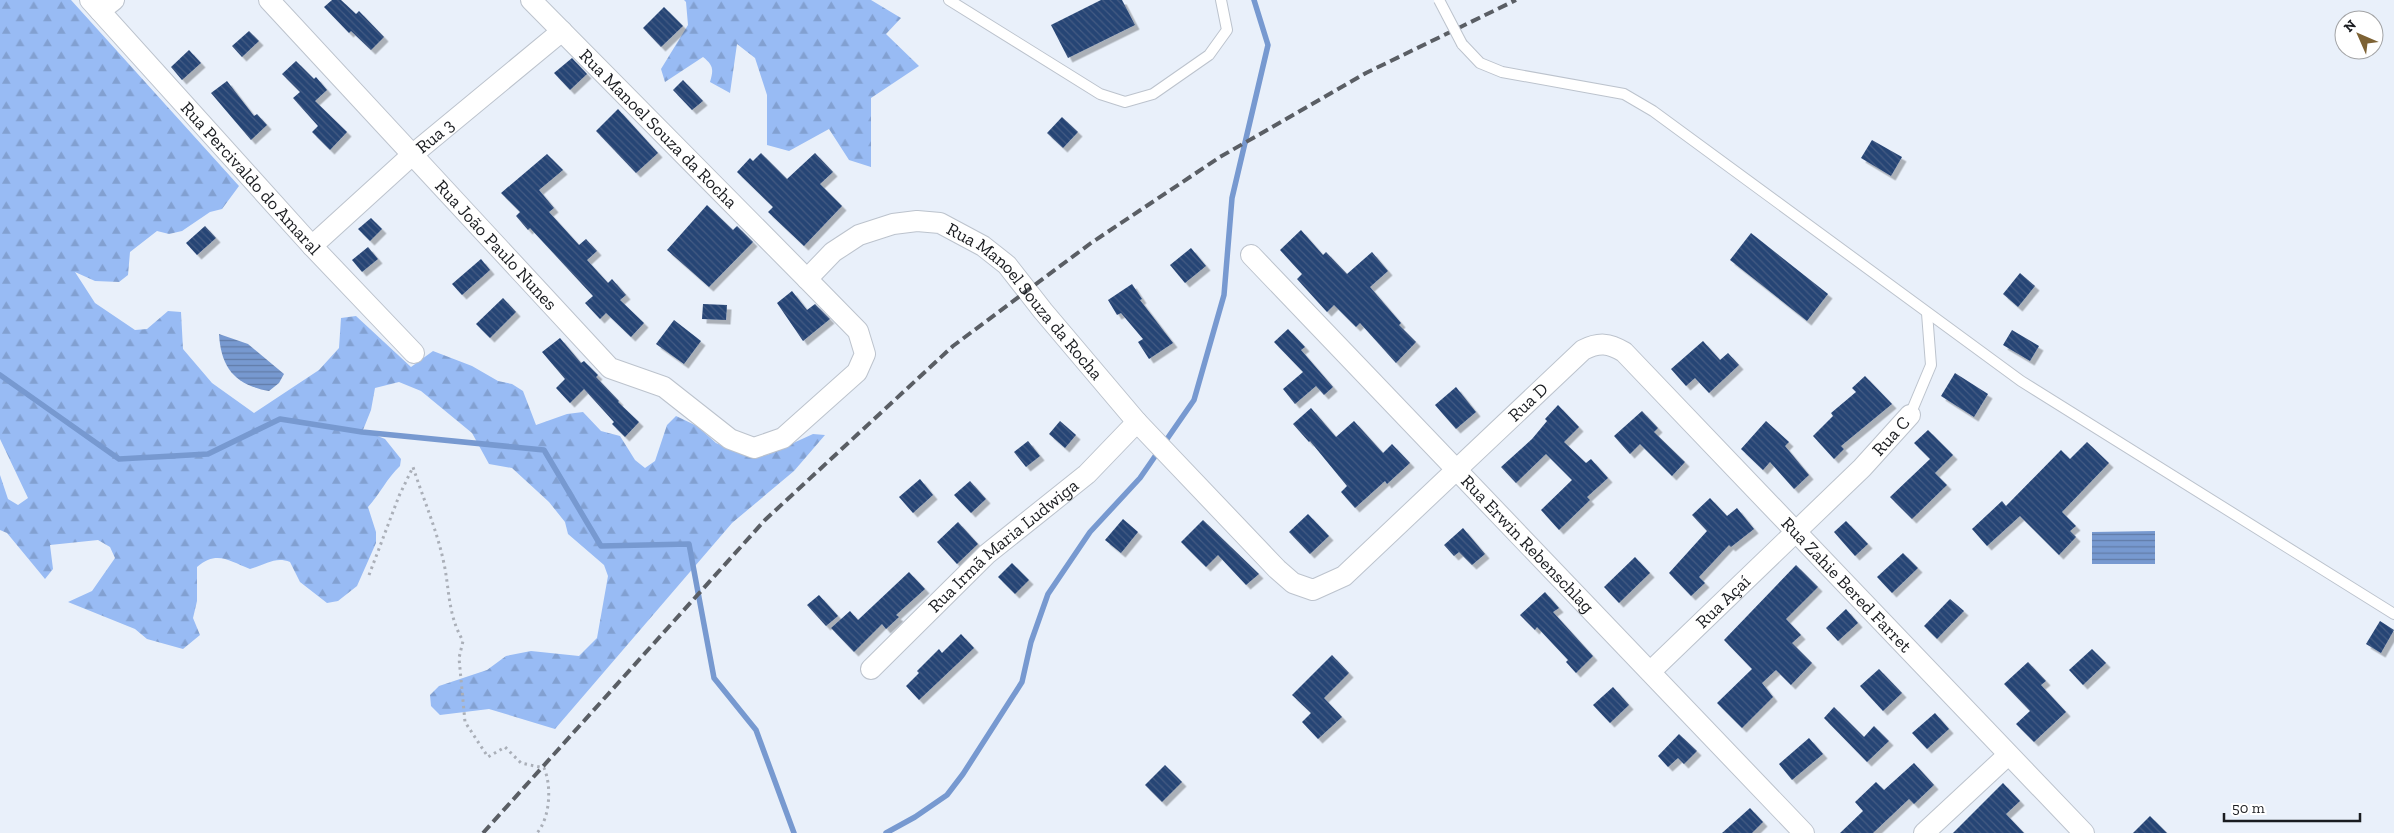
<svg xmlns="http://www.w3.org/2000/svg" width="2394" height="833" viewBox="0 0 2394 833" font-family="'Zilla Slab',serif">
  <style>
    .forest { fill: url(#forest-firs) }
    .water { fill: url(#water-rules) }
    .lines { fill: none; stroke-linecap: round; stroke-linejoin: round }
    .stream { stroke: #7799d0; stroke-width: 5.5 }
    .building { fill: url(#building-back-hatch); filter: url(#shadow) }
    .lane-casing { stroke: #bcc3cd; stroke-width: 12 }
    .street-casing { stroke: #bcc3cd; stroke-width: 22 }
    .path { stroke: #aaafb8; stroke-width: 3; stroke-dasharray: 2.5 4; stroke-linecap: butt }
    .lane { stroke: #fff; stroke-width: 10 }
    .street { stroke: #fff; stroke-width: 20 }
    .rail { stroke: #5a5e64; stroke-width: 4; stroke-dasharray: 10 5; stroke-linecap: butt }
    .lane-bridge-casing { stroke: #bcc3cd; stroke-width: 12; stroke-linecap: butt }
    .lane-bridge { stroke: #fff; stroke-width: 10 }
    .labels { text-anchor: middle; stroke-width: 5; stroke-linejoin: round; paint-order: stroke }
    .street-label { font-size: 18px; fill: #1a1c20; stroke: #fff }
  </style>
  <defs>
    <pattern id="forest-firs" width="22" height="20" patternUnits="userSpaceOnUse" patternTransform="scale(1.25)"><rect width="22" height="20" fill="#98bbf4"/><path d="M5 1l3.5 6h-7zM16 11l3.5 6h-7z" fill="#82a0d1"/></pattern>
    <pattern id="water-rules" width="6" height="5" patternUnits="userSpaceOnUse" patternTransform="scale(1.25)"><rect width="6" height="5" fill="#7799d0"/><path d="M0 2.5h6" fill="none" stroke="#617ca8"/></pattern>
    <pattern id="building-back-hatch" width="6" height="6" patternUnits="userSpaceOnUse" patternTransform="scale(1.25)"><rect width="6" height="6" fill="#264475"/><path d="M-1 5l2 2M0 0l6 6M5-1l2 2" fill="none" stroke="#445c83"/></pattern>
    <filter id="shadow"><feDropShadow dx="4.5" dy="4.5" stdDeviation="0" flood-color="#0004"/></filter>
  </defs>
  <rect width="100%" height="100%" fill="#e9f0fa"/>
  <g class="forest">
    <path d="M0,0H71L239,186L222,209L210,212L182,231L169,234L157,231L130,252L128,275L119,282L95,281L75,272L95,303L135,330L147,329L168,311L181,312L183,349L212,383L254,413L319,370L339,348L341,318L356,316L411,367L433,351L472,366L498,381L512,384L523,391L536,425L567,414L583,412L601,431L620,436L635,460L645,468L655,461L667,425L676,416L697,426L716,443L740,453L767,455L813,434L825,435L794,471L732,523L555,729L489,709L440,715L431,706L430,695L439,686L487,670L506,656L531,651L579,656L597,638L608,576L604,565L568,534L565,522L549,502L512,468L489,464L472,433L421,391L399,382L375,388L371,410L363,430L385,439L401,459L400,466C387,478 380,494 368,507L376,532V543L357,586L338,601L327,603L300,582L290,562C275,556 265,565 250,569C229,561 217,550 197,567V601L193,618L200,635L183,649L147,639L135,629L68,602L92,591L115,558L110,547L98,540L50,545L53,569L45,579L7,533L0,530V475L8,499L18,505L28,498L0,439Z"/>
    <path d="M684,0H871L901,18L886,34L919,66L871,98V167L849,160L829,129L789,151L767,145V95L755,58L737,44L730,93L710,82C714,69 713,65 703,57L665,82L661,69L688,25L686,2Z"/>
  </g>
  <g class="water">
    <path d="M219,334L248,344L284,374L279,383L269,391C235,385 221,368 219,334Z"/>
    <path d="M2155,531V564H2092V532Z"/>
  </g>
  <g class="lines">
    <g class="stream">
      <path d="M0,375L119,459L208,454L280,419L362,432L544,450L601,546L689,544L714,678L756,730L794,833"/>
      <path d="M886,833L915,817L947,795L963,774L1022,682L1031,642L1048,594L1090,532L1140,478L1194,400L1224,295L1232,198L1268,45L1254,0"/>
    </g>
  </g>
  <g class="building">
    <path d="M332,0H341L356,14L359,11L384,37L371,50L351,31L349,33L324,7Z"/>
    <path d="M1101,0H1122L1135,25L1068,58L1051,25Z"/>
    <path d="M664,7L683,26L661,47L643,28Z"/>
    <path d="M249,31L259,41L242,57L232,46Z"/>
    <path d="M189,50L201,63L182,80L171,67Z"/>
    <path d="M572,58L587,74L570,90L554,73Z"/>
    <path d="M296,61L314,79L316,77L327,90L315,101L347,132L330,150L312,132L318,126L293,98L300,92L282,74Z"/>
    <path d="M683,80L703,101L692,110L673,90Z"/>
    <path d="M227,81L254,116L257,114L267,125L251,140L211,93Z"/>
    <path d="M618,109L658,153L636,173L596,131Z"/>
    <path d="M1062,117L1078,132L1063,148L1047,133Z"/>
    <path d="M1872,140L1902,157L1891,176L1861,158Z"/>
    <path d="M761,153L787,179L815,153L833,172L820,184L842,206L804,246L768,212L773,207L737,172L750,158L753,161Z"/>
    <path d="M547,154L563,170L539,190L554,208L549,212L579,245L586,239L597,251L587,260L608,283L612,279L626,295L620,300L644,323L631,337L606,313L600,319L585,303L593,296L530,228L528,230L516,216L520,212L501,193Z"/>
    <path d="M707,205L733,230L737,226L753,242L709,287L667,250Z"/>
    <path d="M371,218L382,229L370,241L358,229Z"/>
    <path d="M205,226L216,238L197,255L186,243Z"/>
    <path d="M1301,230L1323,255L1326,252L1347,274L1372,252L1388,271L1370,287L1401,323L1399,325L1416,342L1396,363L1360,323L1356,327L1334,305L1327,312L1297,279L1302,274L1280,250Z"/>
    <path d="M1751,233L1828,294L1807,321L1730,260Z"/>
    <path d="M368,247L378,259L362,272L352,260Z"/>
    <path d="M1191,248L1206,266L1185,283L1170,265Z"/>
    <path d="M481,259L490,270L462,295L452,284Z"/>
    <path d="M2020,273L2035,286L2018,307L2003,294Z"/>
    <path d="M1132,284L1142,299L1140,300L1173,343L1149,359L1138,342L1143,339L1121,313L1117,315L1108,300Z"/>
    <path d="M792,291L807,310L815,304L830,319L803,341L777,303Z"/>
    <path d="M503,298L516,312L490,338L476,324Z"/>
    <path d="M703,304L727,305L726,320L702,319Z"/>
    <path d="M674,320L701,341L684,364L656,344Z"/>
    <path d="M1288,329L1305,347L1301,350L1333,387L1324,395L1316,386L1295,404L1283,389L1303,372L1274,342Z"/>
    <path d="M2012,330L2039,346L2030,361L2003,345Z"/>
    <path d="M560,338L581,363L584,361L598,375L596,377L619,401L618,402L639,422L625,437L612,424L614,422L584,389L570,403L556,388L565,379L542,352Z"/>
    <path d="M1703,341L1720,360L1728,353L1739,365L1709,393L1695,378L1686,386L1671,369Z"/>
    <path d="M1955,373L1988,394L1974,417L1941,396Z"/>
    <path d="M1865,376L1892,404L1841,446L1844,449L1834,459L1813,436L1833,416L1831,413L1856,392L1852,388Z"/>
    <path d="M1456,387L1476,412L1456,429L1435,405Z"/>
    <path d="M1558,405L1579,427L1564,442L1586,463L1591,459L1608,478L1587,497L1590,500L1559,530L1541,510L1572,480L1546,454L1516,483L1501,467L1532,439L1547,421L1545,419Z"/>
    <path d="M1311,408L1336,437L1354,421L1383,453L1392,444L1410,463L1387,484L1385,481L1355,508L1341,492L1347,486L1310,441L1309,442L1293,424Z"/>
    <path d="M1642,411L1658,428L1654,432L1685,462L1672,476L1640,444L1630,454L1614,436Z"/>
    <path d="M1060,421L1076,435L1065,448L1049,434Z"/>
    <path d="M1766,421L1789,442L1785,446L1809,475L1794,489L1770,462L1763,470L1741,449Z"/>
    <path d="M1928,430L1953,455L1935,473L1947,485L1912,519L1890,497L1930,459L1914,443Z"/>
    <path d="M1028,441L1040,456L1026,467L1014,452Z"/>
    <path d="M2087,442L2109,463L2062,512L2076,526L2070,531L2076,537L2059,555L2020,516L1987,546L1972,529L2002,501L2006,506L2061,450L2070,459Z"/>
    <path d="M920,479L933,495L913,513L899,497Z"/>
    <path d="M970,481L986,499L971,513L954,495Z"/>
    <path d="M1710,498L1727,516L1737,508L1754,529L1731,547L1729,545L1699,577L1705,583L1691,596L1669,573L1707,531L1692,515Z"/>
    <path d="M1308,514L1329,536L1310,554L1289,532Z"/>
    <path d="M1123,519L1138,532L1121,553L1105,540Z"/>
    <path d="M1203,520L1259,574L1246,585L1218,555L1206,567L1181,542Z"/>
    <path d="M1846,521L1868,544L1855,556L1834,532Z"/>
    <path d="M958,522L978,544L957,564L937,542Z"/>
    <path d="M1463,528L1485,554L1472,565L1459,552L1454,556L1444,545Z"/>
    <path d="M1903,553L1918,568L1892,593L1877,577Z"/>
    <path d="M1635,557L1650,573L1619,603L1604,587Z"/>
    <path d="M1012,563L1029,580L1015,594L998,577Z"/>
    <path d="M1796,565L1818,587L1786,619L1801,635L1792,643L1812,663L1791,685L1776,670L1762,683L1773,697L1742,728L1717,703L1752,669L1724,640Z"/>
    <path d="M909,572L925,589L896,615L899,617L886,629L882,624L854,652L831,628L850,611L858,620Z"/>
    <path d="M1545,592L1559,608L1553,612L1593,656L1576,673L1566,662L1568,660L1537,627L1535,630L1520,615Z"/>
    <path d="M819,595L838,616L826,626L807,605Z"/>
    <path d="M1950,599L1964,611L1937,639L1924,626Z"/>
    <path d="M1846,609L1858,623L1838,641L1826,628Z"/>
    <path d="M2380,621L2394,630L2381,653L2366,644Z"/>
    <path d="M961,634L974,648L919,700L906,686L919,673L917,671L939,649L942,653Z"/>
    <path d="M2092,649L2106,663L2083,685L2069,670Z"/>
    <path d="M1332,655L1349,673L1324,698L1342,717L1318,739L1302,722L1311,713L1292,695Z"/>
    <path d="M2028,662L2046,681L2041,685L2066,712L2034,742L2016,724L2030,711L2004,684Z"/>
    <path d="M1879,669L1902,693L1883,711L1860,686Z"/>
    <path d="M1613,687L1629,705L1610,723L1593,705Z"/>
    <path d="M1834,707L1864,737L1874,726L1889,741L1867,762L1824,718Z"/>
    <path d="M1935,713L1949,729L1927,749L1912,733Z"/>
    <path d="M1679,734L1697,751L1684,764L1678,758L1668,767L1658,756Z"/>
    <path d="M1809,738L1823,754L1792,780L1779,764Z"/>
    <path d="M1914,763L1934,785L1914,804L1909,799L1873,833H1840L1863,811L1855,802L1876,782L1884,790Z"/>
    <path d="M1165,765L1182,782L1162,802L1145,785Z"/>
    <path d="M2003,783L2020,801L2006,814L2024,833H1953Z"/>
    <path d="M1750,808L1763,822L1752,833H1722Z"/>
    <path d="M2150,816L2167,833H2133Z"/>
  </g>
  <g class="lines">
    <defs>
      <g id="lane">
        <path d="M949,0L1100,94L1125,102L1153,94L1209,55L1227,30L1221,0"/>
        <path d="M1462,44L1480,63L1502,72L1624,94L1653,111L2021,381L2394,614"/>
        <path d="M1910,415L1931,365L1927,313"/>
      </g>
      <g id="street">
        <path id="s1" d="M90,0L312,246L414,353"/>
        <path id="s2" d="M269,0L610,368L664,387L730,439L754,448L783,438L857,372L865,354L858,331L807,279"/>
        <path id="s3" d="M531,0L807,279L833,252L859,235L893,224L917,221L940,223L983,246L1007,265L1043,311L1137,422L1277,569L1293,583L1313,590L1344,576L1583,350C1599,342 1609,343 1624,352L2084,833"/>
        <path d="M100,11L114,0"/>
        <path id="s4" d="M312,246L412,155L562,31"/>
        <path id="s5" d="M1251,255L1804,833"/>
        <path id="s6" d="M871,669L987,554L1087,474L1137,422"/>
        <path id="s7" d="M1651,671L1862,468L1910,415"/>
        <path d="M1924,833L2008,755"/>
      </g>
    </defs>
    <use href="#lane" class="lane-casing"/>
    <use href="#street" class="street-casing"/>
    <path class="path" d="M369,575L399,496L413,467C423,498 436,528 443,559C450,589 447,613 463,641L459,658L465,722L488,757L505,747L521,763L544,768C552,786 550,818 537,833"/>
    <use href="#lane" class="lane"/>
    <use href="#street" class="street"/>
    <path class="rail" d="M483,833L765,520L953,346L1091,243L1220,157L1366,73L1516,0"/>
    <defs>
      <path id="lane-bridge" d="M1439,0L1462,44"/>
    </defs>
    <use href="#lane-bridge" class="lane-bridge-casing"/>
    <use href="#lane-bridge" class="lane-bridge"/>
  </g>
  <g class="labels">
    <g class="street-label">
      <text dy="6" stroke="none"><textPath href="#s3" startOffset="181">Rua Manoel Souza da Rocha</textPath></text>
      <text dy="6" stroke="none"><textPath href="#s4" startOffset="165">Rua 3</textPath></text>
      <text dy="6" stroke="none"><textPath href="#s1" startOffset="240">Rua Percivaldo do Amaral</textPath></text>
      <text dy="6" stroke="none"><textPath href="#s2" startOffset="334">Rua João Paulo Nunes</textPath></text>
      <text dy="6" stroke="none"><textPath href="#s3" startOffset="661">Rua Manoel Souza da Rocha</textPath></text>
      <text dy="6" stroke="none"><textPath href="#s3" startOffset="1360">Rua D</textPath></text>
      <text dy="6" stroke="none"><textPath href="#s7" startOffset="336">Rua C</textPath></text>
      <text dy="6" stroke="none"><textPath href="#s5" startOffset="400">Rua Erwin Rebenschlag</textPath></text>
      <text dy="6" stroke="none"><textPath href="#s6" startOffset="181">Rua Irmã Maria Ludwiga</textPath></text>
      <text dy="6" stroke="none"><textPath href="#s3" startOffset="1801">Rua Zahie Bered Farret</textPath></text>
      <text dy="6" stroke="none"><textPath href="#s7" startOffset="100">Rua Açaí</textPath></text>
    </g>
  </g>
  <g transform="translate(2359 35) rotate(315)"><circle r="24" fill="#ffffff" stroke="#a3a4a6"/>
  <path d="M0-4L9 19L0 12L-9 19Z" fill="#7d6234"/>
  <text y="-8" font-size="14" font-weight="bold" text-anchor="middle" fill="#1a1c20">N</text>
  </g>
  <path d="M2224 813v8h136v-8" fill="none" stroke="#1a1c20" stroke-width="2.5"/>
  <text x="2232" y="813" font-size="15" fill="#1a1c20" stroke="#ffffff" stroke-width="4" paint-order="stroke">50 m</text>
</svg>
